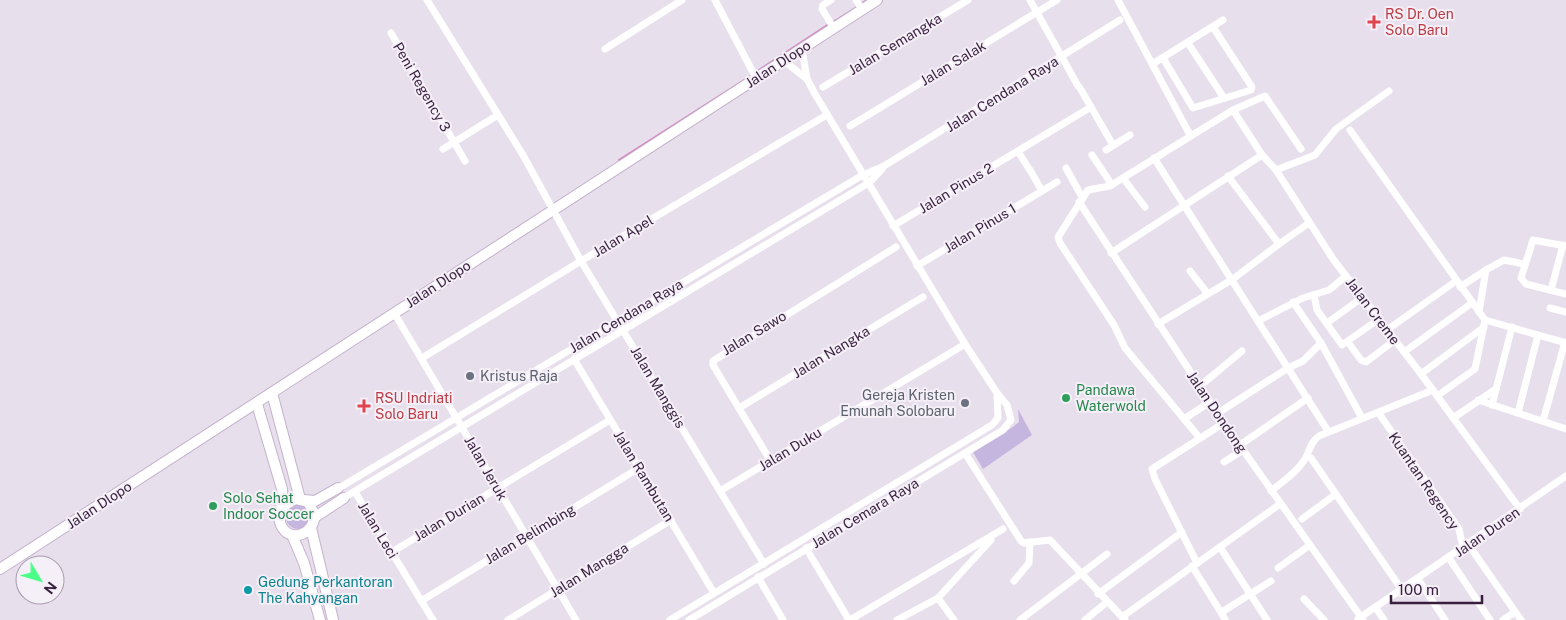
<svg xmlns="http://www.w3.org/2000/svg" width="1566" height="620" viewBox="0 0 1566 620" font-family="'Public Sans',sans-serif">
  <style>
    .green { fill: #c5b6df }
    .lines { fill: none; stroke-linecap: round; stroke-linejoin: round }
    .stream { stroke: #d782c1; stroke-width: 2 }
    .secondary-casing { stroke: #c5b2cd; stroke-width: 12 }
    .street { stroke: #fff; stroke-width: 7 }
    .secondary { stroke: #fff; stroke-width: 10 }
    .health-dot { fill: #e0444e; stroke: #f5f0f8; stroke-width: 2 }
    .worship-dot { fill: #6b7280; stroke: #f5f0f8; stroke-width: 2 }
    .leisure-dot { fill: #2e9e5b; stroke: #f5f0f8; stroke-width: 2 }
    .culture-dot { fill: #0f9aa8; stroke: #f5f0f8; stroke-width: 2 }
    .labels { text-anchor: middle; stroke-width: 4; stroke-linejoin: round; paint-order: stroke }
    .health-label { font-size: 14px; fill: #be3a42; stroke: #f5f0f8; text-anchor: start }
    .street-label { font-size: 14px; fill: #381f3e; stroke: #f5f0f8 }
    .worship-label { font-size: 14px; fill: #5b616d; stroke: #f5f0f8; text-anchor: start }
    .leisure-label { font-size: 14px; fill: #27864d; stroke: #f5f0f8; text-anchor: start }
    .culture-label { font-size: 14px; fill: #0d838f; stroke: #f5f0f8; text-anchor: start }
  </style>
  <rect width="100%" height="100%" fill="#e8dfec"/>
  <g class="green">
    <path d="M1018,409L1032,435L983,469L973,452L1013,427L1019,422Z"/>
    <circle cx="298" cy="517" r="12"/>
  </g>
  <g class="lines">
    <g class="stream">
      <path d="M861,4L867,0"/>
      <path d="M833,22L857,7"/>
      <path d="M756,72L829,24"/>
      <path d="M619,160L752,75"/>
    </g>
    <defs>
      <g id="secondary">
        <path d="M272,393L300,499"/>
        <path d="M257,404L282,489C284,501 276,515 281,525C290,545 317,533 314,513L308,502L295,499L282,507"/>
        <path d="M304,500L315,501L338,488"/>
        <path d="M315,517L344,498"/>
        <path d="M311,528L333,620"/>
        <path d="M292,535L304,563L320,620"/>
        <path d="M0,569L877,0"/>
      </g>
    </defs>
    <use href="#secondary" class="secondary-casing"/>
    <g class="street">
      <path d="M427,0L523,155L581,261L764,564"/>
      <path d="M715,0L756,78"/>
      <path d="M831,0L823,5L822,9L833,27"/>
      <path d="M856,0L862,9"/>
      <path d="M1030,0L1078,86"/>
      <path d="M1118,0L1190,135"/>
      <path d="M391,33L465,161"/>
      <path d="M1188,43L1224,98"/>
      <path d="M605,49L682,0"/>
      <path d="M1163,58L1193,108L1251,90L1252,87L1213,27"/>
      <path d="M784,61L807,79"/>
      <path d="M1154,63L1223,20"/>
      <path d="M823,87L968,0"/>
      <path d="M1080,88L1113,145"/>
      <path d="M1233,110L1262,155L1276,170L1333,259L1421,374L1520,509"/>
      <path d="M850,126L1057,0"/>
      <path d="M1350,130L1485,320L1566,343"/>
      <path d="M443,149L498,115"/>
      <path d="M1106,150L1130,135"/>
      <path d="M1018,151L1029,169"/>
      <path d="M1092,155L1112,185"/>
      <path d="M1154,158L1328,431"/>
      <path d="M1066,168L1082,197"/>
      <path d="M1030,170L1042,191"/>
      <path d="M1276,170L1315,155L1336,129L1389,91"/>
      <path d="M863,175L884,166L1120,20"/>
      <path d="M1123,178L1145,207"/>
      <path d="M869,183L882,169"/>
      <path d="M1079,202L1224,423L1363,620"/>
      <path d="M893,226L1091,107"/>
      <path d="M1279,244L1309,223"/>
      <path d="M1566,246L1533,240L1521,278L1526,284L1566,294"/>
      <path d="M1111,253L1262,155"/>
      <path d="M917,266L1057,182"/>
      <path d="M1190,271L1208,294"/>
      <path d="M1460,287L1486,270"/>
      <path d="M1551,290L1563,245"/>
      <path d="M1314,295L1317,310L1342,345L1379,319"/>
      <path d="M1293,302L1321,343L1362,418"/>
      <path d="M1550,308L1566,312"/>
      <path d="M1479,312L1486,270L1504,260L1524,264"/>
      <path d="M396,316L576,620"/>
      <path d="M1258,321L1303,298L1329,290L1346,276"/>
      <path d="M1327,323L1363,297"/>
      <path d="M1158,324L1233,279L1279,244L1228,176"/>
      <path d="M1387,330L1456,281"/>
      <path d="M1348,342L1361,360L1366,362L1395,340"/>
      <path d="M1404,352L1472,303"/>
      <path d="M422,358L581,261L825,116"/>
      <path d="M574,359L714,593"/>
      <path d="M1421,374L1484,327"/>
      <path d="M1200,386L1242,351"/>
      <path d="M1437,396L1475,369L1485,320"/>
      <path d="M1478,400L1566,429"/>
      <path d="M1492,405L1512,327"/>
      <path d="M739,408L923,297"/>
      <path d="M1218,413L1288,368L1303,361L1321,343"/>
      <path d="M1518,413L1538,335"/>
      <path d="M1380,415L1459,529L1463,548"/>
      <path d="M1453,418L1496,389"/>
      <path d="M1184,419L1210,402"/>
      <path d="M1543,421L1565,342"/>
      <path d="M1199,437L1125,348L1114,325L1060,243L1058,237L1088,190L1110,186L1233,110L1265,96L1301,149"/>
      <path d="M1240,445L1308,398"/>
      <path d="M965,453L1021,541L1024,543L1050,540L1125,620"/>
      <path d="M1311,458L1402,590"/>
      <path d="M770,460L713,365V361L896,247"/>
      <path d="M1224,462L1243,450"/>
      <path d="M339,488L861,176"/>
      <path d="M720,491L962,346"/>
      <path d="M1271,491C1282,482 1295,474 1303,462C1310,453 1309,443 1319,436L1433,390"/>
      <path d="M355,492L433,620"/>
      <path d="M345,497L867,184"/>
      <path d="M1302,519L1336,494"/>
      <path d="M1468,544L1521,620"/>
      <path d="M1220,547L1267,620"/>
      <path d="M806,548L849,620"/>
      <path d="M392,552L610,420"/>
      <path d="M1449,558L1490,620"/>
      <path d="M1197,563L1155,479L1152,469L1224,423"/>
      <path d="M1192,566L1225,619"/>
      <path d="M1278,568L1310,545"/>
      <path d="M758,577L783,620"/>
      <path d="M1418,579L1445,620"/>
      <path d="M1014,581L1029,563L1030,542"/>
      <path d="M1098,594L1182,532"/>
      <path d="M1304,599L1324,620"/>
      <path d="M421,601L639,468"/>
      <path d="M1376,608L1384,620"/>
      <path d="M1222,612L1271,581"/>
      <path d="M1122,617L1280,504"/>
      <path d="M1358,619L1566,476"/>
      <path d="M508,620L671,520"/>
      <path d="M670,620L992,425L998,418L997,394"/>
      <path d="M689,620L1003,430L1011,420L1007,405L997,393L965,344L815,94L807,79L802,49"/>
      <path d="M850,620L1003,529"/>
      <path d="M897,620L938,598"/>
      <path d="M954,620L938,598L991,540"/>
      <path d="M1020,620L1107,554"/>
      <path d="M1085,620L1107,602"/>
      <path d="M1503,620L1515,612"/>
    </g>
    <use href="#secondary" class="secondary"/>
  </g>
  <g class="health-dot">
    <path d="M1371.5 14.5h5v5h5v5h-5v5h-5v-5h-5v-5h5z"/>
    <path d="M361.5 398.5h5v5h5v5h-5v5h-5v-5h-5v-5h5z"/>
  </g>
  <g class="worship-dot">
    <circle cx="470" cy="376" r="5"/>
    <circle cx="965" cy="403" r="5"/>
  </g>
  <g class="leisure-dot">
    <circle cx="1066" cy="398" r="5"/>
    <circle cx="213" cy="506" r="5"/>
  </g>
  <circle class="culture-dot" cx="248" cy="590" r="5"/>
  <g class="labels">
    <g class="health-label">
      <text x="1385" y="19">RS Dr. Oen<tspan x="1385" dy="16">Solo Baru</tspan></text>
      <text x="375" y="403">RSU Indriati<tspan x="375" dy="16">Solo Baru</tspan></text>
    </g>
    <g class="street-label">
      <text transform="translate(895 44) rotate(-31)" y="5">Jalan Semangka</text>
      <text transform="translate(953 63) rotate(-31)" y="5">Jalan Salak</text>
      <text transform="translate(778 64) rotate(-33)" y="5">Jalan Dlopo</text>
      <text transform="translate(422 87) rotate(60)" y="5">Peni Regency 3</text>
      <text transform="translate(1002 94) rotate(-32)" y="5">Jalan Cendana Raya</text>
      <text transform="translate(956 188) rotate(-31)" y="5">Jalan Pinus 2</text>
      <text transform="translate(980 228) rotate(-31)" y="5">Jalan Pinus 1</text>
      <text transform="translate(623 236) rotate(-31)" y="5">Jalan Apel</text>
      <text transform="translate(438 284) rotate(-33)" y="5">Jalan Dlopo</text>
      <text transform="translate(1373 311) rotate(53)" y="5">Jalan Creme</text>
      <text transform="translate(626 316) rotate(-31)" y="5">Jalan Cendana Raya</text>
      <text transform="translate(754 333) rotate(-31)" y="5">Jalan Sawo</text>
      <text transform="translate(831 352) rotate(-31)" y="5">Jalan Nangka</text>
      <text transform="translate(658 387) rotate(59)" y="5">Jalan Manggis</text>
      <text transform="translate(1217 412) rotate(56)" y="5">Jalan Dondong</text>
      <text transform="translate(790 449) rotate(-31)" y="5">Jalan Duku</text>
      <text transform="translate(486 468) rotate(60)" y="5">Jalan Jeruk</text>
      <text transform="translate(644 476) rotate(59)" y="5">Jalan Rambutan</text>
      <text transform="translate(1424 481) rotate(56)" y="5">Kuantan Regency</text>
      <text transform="translate(99 505) rotate(-33)" y="5">Jalan Dlopo</text>
      <text transform="translate(865 513) rotate(-31)" y="5">Jalan Cemara Raya</text>
      <text transform="translate(449 517) rotate(-31)" y="5">Jalan Durian</text>
      <text transform="translate(378 530) rotate(59)" y="5">Jalan Leci</text>
      <text transform="translate(1487 532) rotate(-35)" y="5">Jalan Duren</text>
      <text transform="translate(530 534) rotate(-31)" y="5">Jalan Belimbing</text>
      <text transform="translate(589 570) rotate(-32)" y="5">Jalan Mangga</text>
    </g>
    <g class="worship-label">
      <text x="480" y="381">Kristus Raja</text>
      <text x="955" y="400" text-anchor="end">Gereja Kristen<tspan x="955" dy="16">Emunah Solobaru</tspan></text>
    </g>
    <g class="leisure-label">
      <text x="1076" y="395">Pandawa<tspan x="1076" dy="16">Waterwold</tspan></text>
      <text x="223" y="503">Solo Sehat<tspan x="223" dy="16">Indoor Soccer</tspan></text>
    </g>
    <g class="culture-label">
      <text x="258" y="587">Gedung Perkantoran<tspan x="258" dy="16">The Kahyangan</tspan></text>
    </g>
  </g>
  <g transform="translate(40 580) rotate(128)"><circle r="24" fill="#f5f0f8" stroke="#a99cae"/>
  <path d="M0-4L9 19L0 12L-9 19Z" fill="#4bff88"/>
  <text y="-8" font-size="14" font-weight="bold" text-anchor="middle" fill="#381f3e">N</text>
  </g>
  <path d="M1391 595v8h91v-8" fill="none" stroke="#381f3e" stroke-width="2.5"/>
  <text x="1398" y="595" font-size="15" fill="#381f3e" stroke="#f5f0f8" stroke-width="4" paint-order="stroke">100 m</text>
</svg>
